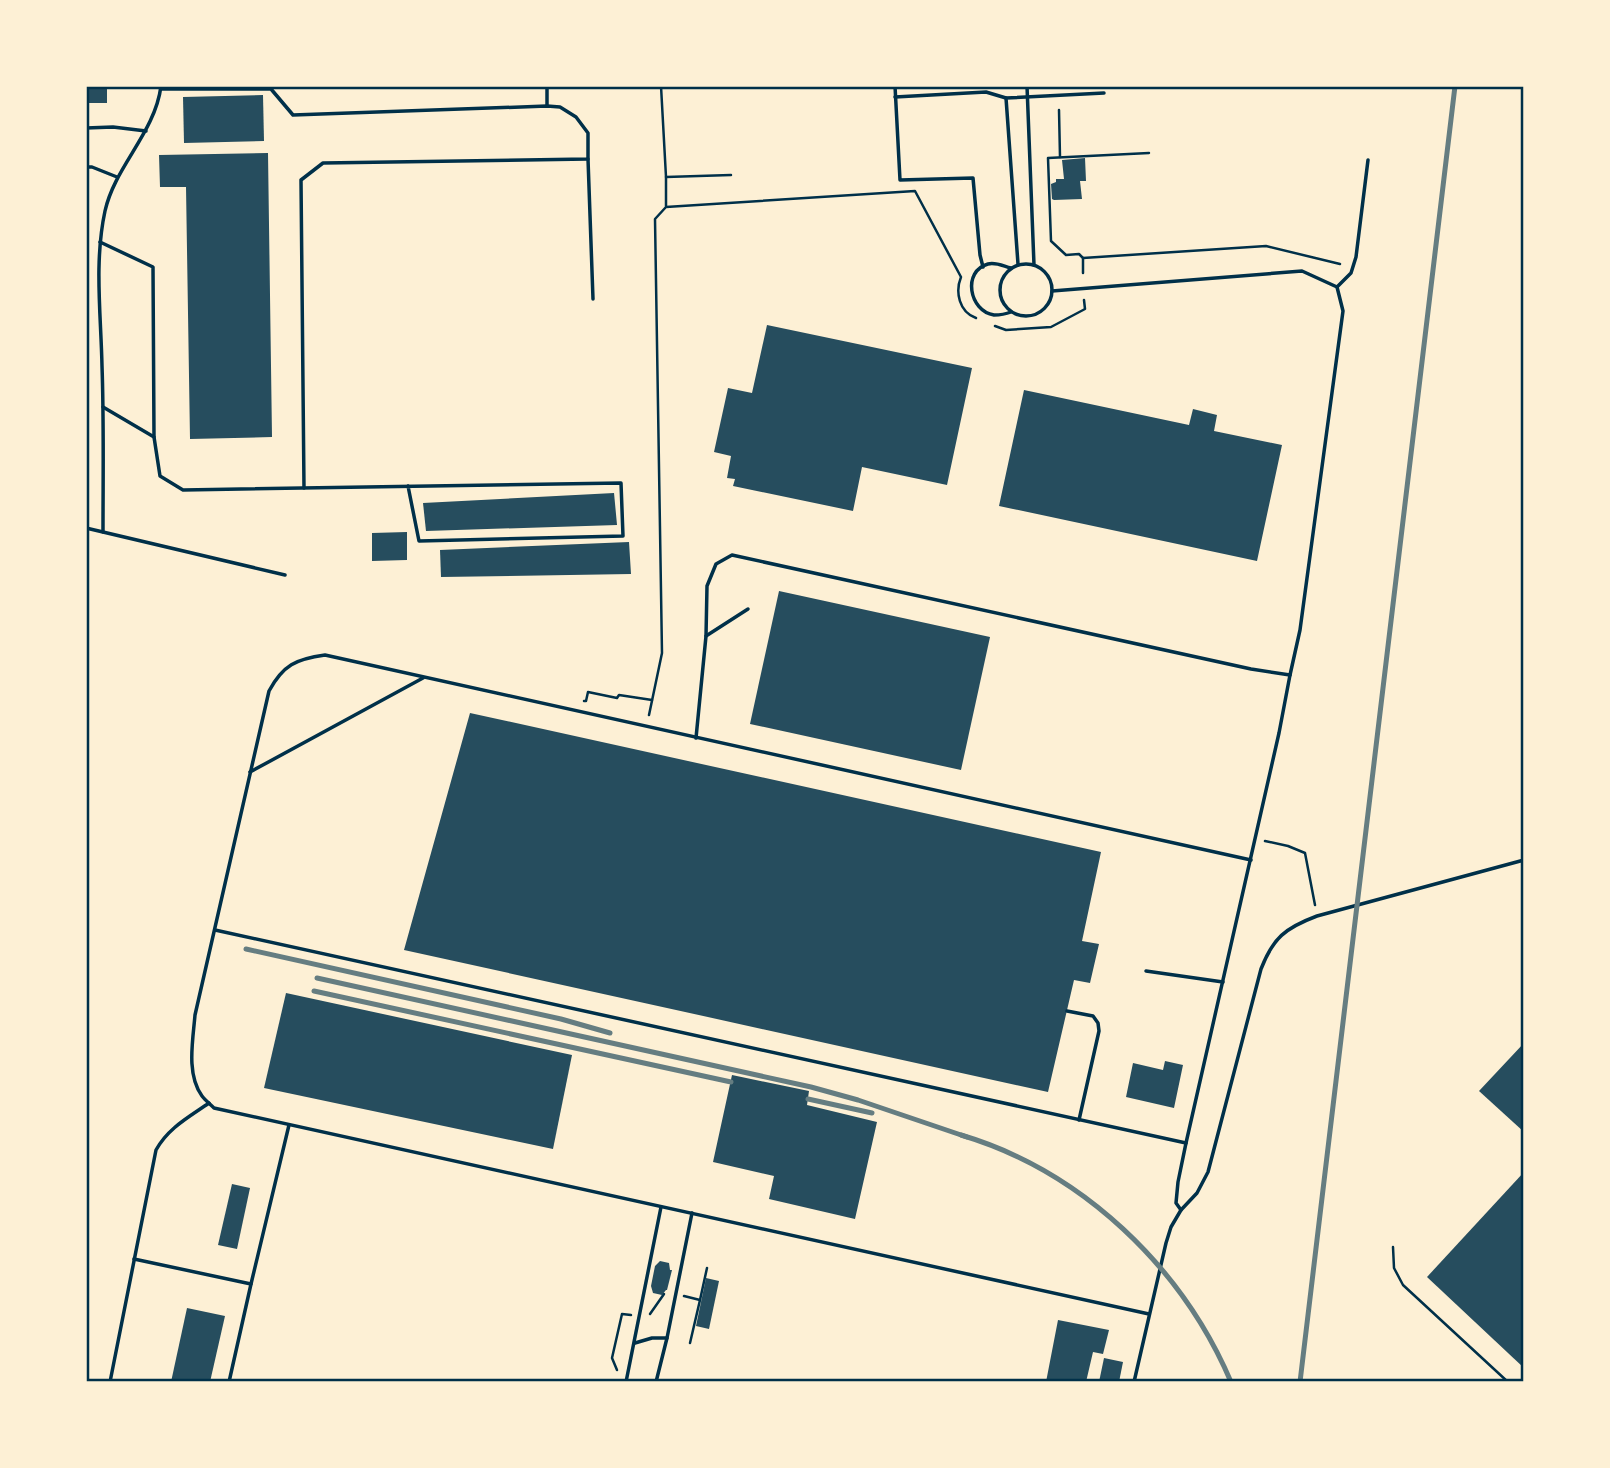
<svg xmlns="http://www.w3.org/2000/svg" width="1610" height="1468" viewBox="0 0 1610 1468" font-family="Raleway,sans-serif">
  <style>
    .building { fill: #264d5e }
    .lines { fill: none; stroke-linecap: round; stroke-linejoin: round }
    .path { stroke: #003049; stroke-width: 2.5 }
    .service { stroke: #003049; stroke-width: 3.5 }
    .rail { stroke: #657d81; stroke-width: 5 }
    .neatline { fill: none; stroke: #003049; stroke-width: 2.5 }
  </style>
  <rect width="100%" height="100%" fill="#fdf0d5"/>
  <g class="building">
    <rect x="86" y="86" width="21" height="17"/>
    <path d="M263,95L264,141L184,143L183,97Z"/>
    <path d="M268,153L272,437L190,439L186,187H160L159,155Z"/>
    <path d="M1085,158L1086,181H1080L1082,199L1054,200L1052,199L1051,184L1056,182V179H1064L1062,160Z"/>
    <path d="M767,325L972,368L947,485L862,467L853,511L733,486L735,479L727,478L731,456L714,452L728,388L752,393Z"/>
    <path d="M1024,390L1189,425L1193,409L1217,415L1214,431L1282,445L1257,561L999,506Z"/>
    <path d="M614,493L617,525L426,531L423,503Z"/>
    <path d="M407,532V560L372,561V533Z"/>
    <path d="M629,542L631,574L441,577L440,550Z"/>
    <path d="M779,591L990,637L961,770L750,724Z"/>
    <path d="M470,713L1101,852L1082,941L1099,944L1090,983L1074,980L1048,1092L404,950Z"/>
    <path d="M286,993L572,1055L553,1149L264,1088Z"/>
    <path d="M1524,1043V1132L1479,1091Z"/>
    <path d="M1165,1061L1183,1065L1174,1108L1126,1097L1133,1063L1163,1070Z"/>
    <path d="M732,1075L809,1091L807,1105L877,1122L855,1219L769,1199L774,1176L713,1162Z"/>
    <path d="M1524,1172V1368L1427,1277Z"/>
    <path d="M232,1184L250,1188L237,1249L218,1245Z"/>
    <path d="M660,1261L669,1263L670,1270H672L667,1290H666L662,1295L653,1293L651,1286L655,1266Z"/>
    <path d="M706,1278L719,1281L709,1329L696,1326Z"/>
    <path d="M187,1308L225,1316L210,1382H171Z"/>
    <path d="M1058,1320L1109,1330L1103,1354L1093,1352L1086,1382H1046Z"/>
    <path d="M1104,1358L1123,1362L1119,1382H1099Z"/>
  </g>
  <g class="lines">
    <g class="path">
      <path d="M661,86L666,177L731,175"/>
      <path d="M1059,110L1060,157"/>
      <path d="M666,177V206"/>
      <path d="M1083,258L1266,246L1340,264"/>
      <path d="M1083,273V258L1079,254L1066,255L1051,241L1048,158L1149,153"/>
      <path d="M995,326L1006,330L1051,327L1085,309L1084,300"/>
      <path d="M584,701H586L588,692L617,698L619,695L652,700"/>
      <path d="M649,715L662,653L655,219L666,207L915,191L961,277C955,292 959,312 976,318"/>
      <path d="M1265,841L1288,846L1305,853L1315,905"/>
      <path d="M1393,1247L1394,1268L1403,1285L1508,1382"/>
      <path d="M684,1296L700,1300L707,1268"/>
      <path d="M650,1314L664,1294"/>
      <path d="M690,1343L700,1300"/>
      <path d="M617,1370L612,1358L622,1314L631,1315"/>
    </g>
    <g class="service">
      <path d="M895,86L900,180L973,178L980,255L983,267"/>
      <path d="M1027,86L1034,265"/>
      <path d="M161,89H271L293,115L547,106L560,107L576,117L588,133V159L323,163L301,180L304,488"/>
      <path d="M895,97L986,92L1006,98"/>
      <path d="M547,106V86"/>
      <path d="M86,128L113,127L146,131"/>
      <path d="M588,159L593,299"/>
      <path d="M86,167H92L117,177"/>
      <path d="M100,242L153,267L154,437L160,476L183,490L621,483L623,536L419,541L408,486"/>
      <circle cx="1026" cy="290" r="26"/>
      <path d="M1018,264L1006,98L1104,93"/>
      <path d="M1011,268C1003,266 996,262 988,264C962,271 969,311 994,315C1000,315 1006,314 1011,312"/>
      <path d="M1337,287L1351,273L1356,257L1368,160"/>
      <path d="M1052,291L1302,271L1337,287L1343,311L1300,630L1290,675"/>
      <path d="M103,407L154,437"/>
      <path d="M86,528L285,575"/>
      <path d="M103,532C103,476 104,421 102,366C101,315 94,262 105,211C115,166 155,133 161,86"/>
      <path d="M706,636L748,609"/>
      <path d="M696,738L706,636L707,586L716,564L732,555L1251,669L1290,675L1279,733L1186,1143L1178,1182L1176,1203L1181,1210"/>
      <path d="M250,772L423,678"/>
      <path d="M215,930L1186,1143"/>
      <path d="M1146,971L1223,982"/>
      <path d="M1067,1011L1093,1016L1098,1023L1099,1031L1079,1120"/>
      <path d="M134,1259L251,1284"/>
      <path d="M1149,1314L214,1108C210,1104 205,1100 202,1096C186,1074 193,1040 195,1015L269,691C283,665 296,659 325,655L1251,860"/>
      <path d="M635,1343L652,1338H667"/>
      <path d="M110,1382L156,1150C168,1128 189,1117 209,1103"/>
      <path d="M229,1382L251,1284L289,1125"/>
      <path d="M626,1382L661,1207"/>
      <path d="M656,1382L667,1338L692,1213"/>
      <path d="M1134,1382L1166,1243L1171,1227L1181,1210L1197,1193L1208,1172L1261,969C1273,938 1285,928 1317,916L1524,860"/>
    </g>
    <g class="rail">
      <path d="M246,949L561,1019L610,1033"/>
      <path d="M317,978L811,1087L858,1100L967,1137"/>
      <path d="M314,991L731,1082"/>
      <path d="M808,1099L872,1113"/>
      <path d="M961,1135C1082,1171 1182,1267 1231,1382"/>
      <path d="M1300,1382L1455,86"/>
    </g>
  </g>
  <rect width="1610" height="1468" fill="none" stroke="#fdf0d5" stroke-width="175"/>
  <rect x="88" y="88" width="1434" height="1292" class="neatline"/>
</svg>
